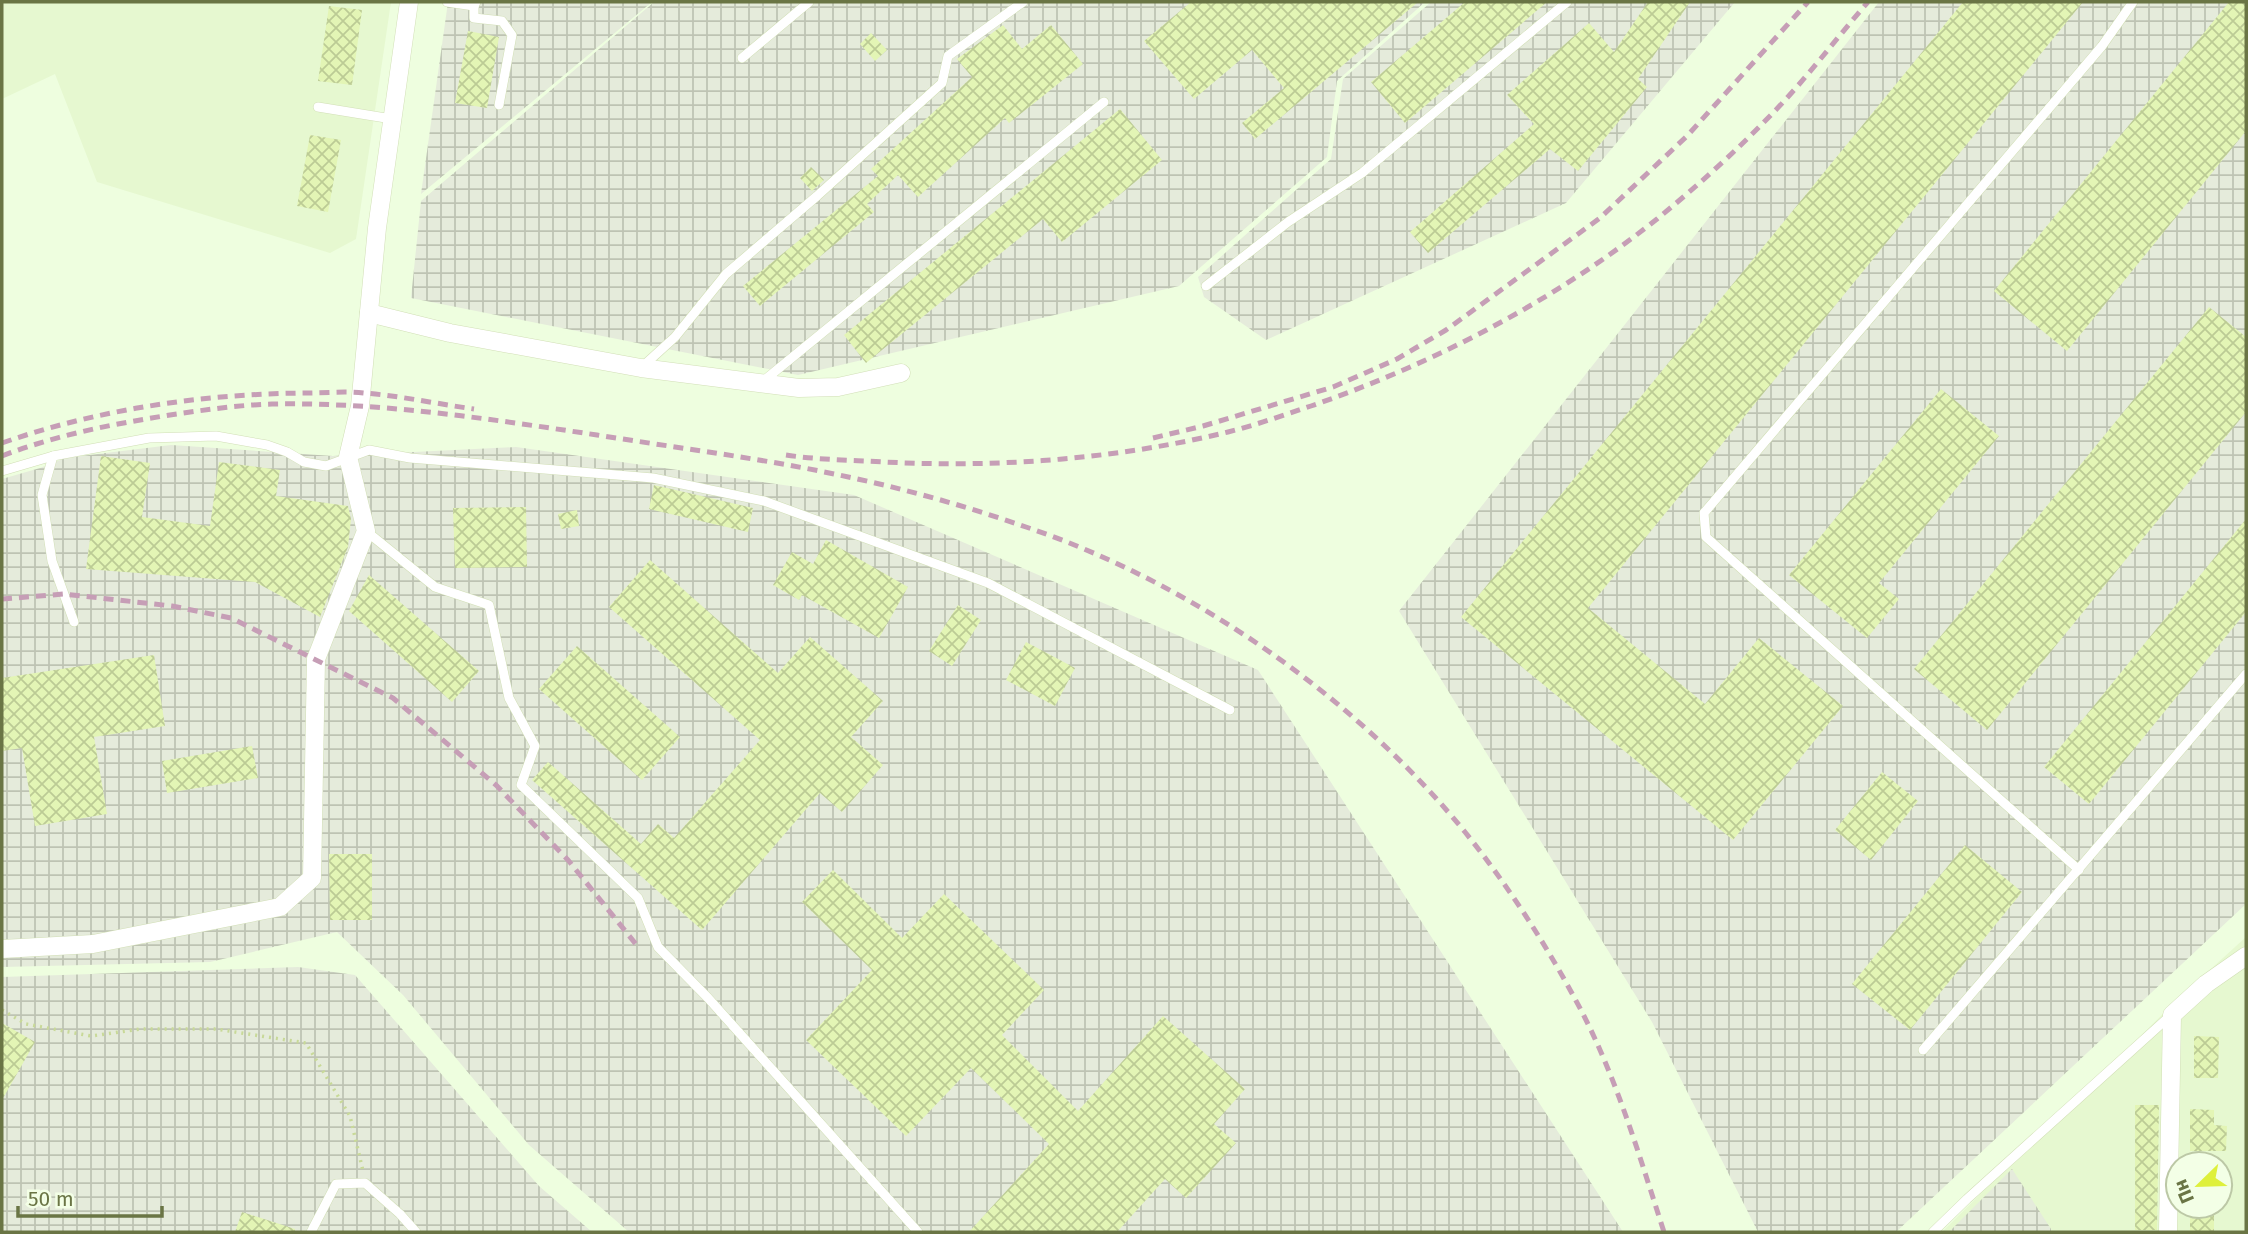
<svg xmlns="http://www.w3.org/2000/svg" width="2248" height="1234" viewBox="0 0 2248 1234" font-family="'Fira Sans',sans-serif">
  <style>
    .residential { fill: #e6f8d0; fill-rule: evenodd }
    .industrial { fill: url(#industrial-grid) }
    .building { fill: url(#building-cross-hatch) }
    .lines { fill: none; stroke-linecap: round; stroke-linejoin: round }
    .service-casing { stroke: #d2dfb7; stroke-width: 10 }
    .minor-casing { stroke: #d2dfb7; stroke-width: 19 }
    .path { stroke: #c8d998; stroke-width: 3.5; stroke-dasharray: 2 5; stroke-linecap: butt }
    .service { stroke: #fff; stroke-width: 9 }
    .minor { stroke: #fff; stroke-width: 18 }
    .rail { stroke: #c69eb6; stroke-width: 5; stroke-dasharray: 10 7; stroke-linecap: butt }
  </style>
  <defs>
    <pattern id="industrial-grid" width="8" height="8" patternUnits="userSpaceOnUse" patternTransform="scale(1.75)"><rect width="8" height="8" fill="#e5ebdb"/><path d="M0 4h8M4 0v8" fill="none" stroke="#bec3b3"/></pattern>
    <pattern id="building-cross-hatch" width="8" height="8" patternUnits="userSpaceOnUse" patternTransform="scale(1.75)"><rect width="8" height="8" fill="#e3f5b5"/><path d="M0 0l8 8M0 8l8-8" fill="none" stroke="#bccb95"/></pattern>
  </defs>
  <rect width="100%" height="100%" fill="#eefedf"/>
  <g class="residential">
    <path d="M2,2H391L356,239L330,253L97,182L55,74L2,99Z"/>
    <path d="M2246,937V1232H1942L2179,998ZM2178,1164H2220V1206H2178Z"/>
  </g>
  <g class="industrial">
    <path d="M448,2H652L421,194Z"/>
    <path d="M654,2H1425L1337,81L1327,157L1179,286L798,375L411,298L421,201Z"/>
    <path d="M1431,2H1735L1566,203L1266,340L1204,297L1198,277L1331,159L1343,79Z"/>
    <path d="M1879,2H2246V904L1896,1232H1758L1652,1022L1399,611Z"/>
    <path d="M171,445L333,456L516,447L854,495L1258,670L1623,1232H629L529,1145L403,995L337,932L210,962L2,967V479L40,468L65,458Z"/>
    <path d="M298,967L355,975L539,1186L592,1232H2V977Z"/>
    <path d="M2012,1169L2051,1229V1232H1949Z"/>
  </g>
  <g class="building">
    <path d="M1191,2H1418L1255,139L1242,123L1284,88L1252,50L1194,99L1144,41Z"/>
    <path d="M1465,2H1547L1405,123L1371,82Z"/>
    <path d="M1648,2H1690L1638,79L1647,87L1578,171L1550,149L1428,253L1410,232L1534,124L1507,95L1589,23L1614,52Z"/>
    <path d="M1963,2H2083L1588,608L1705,704L1759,638L1843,706L1733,840L1461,617Z"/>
    <path d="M2229,2H2246V131L2067,351L1994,291Z"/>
    <path d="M329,6L362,10L352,85L318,81Z"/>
    <path d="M1003,25L1022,49L1051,25L1083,64L1009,123L1005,118L918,197L898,175L867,204L874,212L760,306L743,286L878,176L871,169L972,77L957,59Z"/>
    <path d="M468,31L499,37L487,108L455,103Z"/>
    <path d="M871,33L887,50L875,61L860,44Z"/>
    <path d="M1120,109L1162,160L1062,242L1043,219L866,363L844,335Z"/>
    <path d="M310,135L341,140L328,212L297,206Z"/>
    <path d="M811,167L824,180L812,191L800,178Z"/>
    <path d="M2209,307L2246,337V412L1987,730L1914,669Z"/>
    <path d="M1941,389L1999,436L1879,583L1899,599L1867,638L1789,575Z"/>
    <path d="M101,456L150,463L142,517L210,526L219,462L280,470L276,496L348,506L351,519L348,547L320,617L255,582L86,569Z"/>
    <path d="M654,485L753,508L748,532L649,509Z"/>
    <path d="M526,507L527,567L455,568L453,508Z"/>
    <path d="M577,510L579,526L561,529L558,514Z"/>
    <path d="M2246,519V612L2089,804L2044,767Z"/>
    <path d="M826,540L908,587L879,638L802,595L799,600L773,585L792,552L813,564Z"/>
    <path d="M650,560L778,673L810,637L883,701L851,737L883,765L842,812L820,793L702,930L532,780L548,762L641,844L658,824L674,838L760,740L609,607Z"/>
    <path d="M369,575L479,671L452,702L349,611Z"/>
    <path d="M958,605L981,620L952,666L929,651Z"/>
    <path d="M1026,642L1075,668L1055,706L1006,680Z"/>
    <path d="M577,646L680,737L642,780L539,689Z"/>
    <path d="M154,655L165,726L94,737L107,814L35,826L22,748L2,751V678Z"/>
    <path d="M252,746L258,778L167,793L162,761Z"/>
    <path d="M1882,772L1918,801L1871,860L1835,830Z"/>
    <path d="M1965,845L2022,892L1910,1030L1852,984Z"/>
    <path d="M329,854H372V920H330Z"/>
    <path d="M833,870L902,938L944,894L1044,990L1002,1035L1078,1111L1163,1016L1245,1089L1214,1124L1236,1143L1186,1198L1165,1179L1117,1232H969L1049,1144L971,1068L906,1136L806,1040L872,970L802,902Z"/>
    <path d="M2,1023L35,1042L2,1100Z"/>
    <path d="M2194,1036L2219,1037L2218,1078H2194Z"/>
    <path d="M2135,1105H2159L2157,1230H2135Z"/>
    <path d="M2190,1109L2214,1110V1125L2227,1126L2226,1151H2190Z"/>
    <rect x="2190" y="1206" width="24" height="25"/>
    <path d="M242,1212L295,1229V1232H235Z"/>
  </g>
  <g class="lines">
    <defs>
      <g id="service">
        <path d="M447,2L474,6L476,2"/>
        <path d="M474,6V18L502,21L512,35L499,105"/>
        <path d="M742,58L809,2"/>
        <path d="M318,107L392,119"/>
        <path d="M1206,286L1288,222L1362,173L1567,2"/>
        <path d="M642,367L675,337L726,274L817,196L942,83L948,56L1023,2"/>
        <path d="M761,383L1104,102"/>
        <path d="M2,471L53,456"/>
        <path d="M366,531L435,587L489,605L509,698L535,746L521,785L638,898L658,947L708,998L918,1232"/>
        <path d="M74,622L52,561L42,495L53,456L149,438L216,436L267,445L287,452L304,462L326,466L369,450L410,458L653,478L764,501L988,583L1230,710"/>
        <path d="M2079,870L1706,537L1704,513L2102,46L2133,2"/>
        <path d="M1923,1050L2246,674"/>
        <path d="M311,1232L336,1184L365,1183L400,1214L416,1232"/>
        <path d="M1933,1232L1967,1199L2170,1016"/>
      </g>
      <g id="minor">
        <path d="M369,313L450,333L641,368L799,388L838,387L901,373"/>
        <path d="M2,949L93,944L280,907L312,878L316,659L366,531L348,457L360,406L377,228L409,2"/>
        <path d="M2168,1232L2172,1015L2206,984L2246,956"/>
      </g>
    </defs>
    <use href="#service" class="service-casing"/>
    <use href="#minor" class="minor-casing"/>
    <path class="path" d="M2,1010L26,1024L91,1036L140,1029H216L306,1043L350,1116L363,1171"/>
    <use href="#service" class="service"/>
    <use href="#minor" class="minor"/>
    <g class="rail">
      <path d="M1153,438L1203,426L1333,387L1397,359L1446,330L1600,218L1687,136L1808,2"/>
      <path d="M2,443C99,409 203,394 305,393C324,393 345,391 364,393C401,396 438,404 474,409"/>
      <path d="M786,455C819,460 852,460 885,462C999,468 1117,459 1228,432C1256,425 1284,415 1311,406C1435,363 1554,301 1657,219C1695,188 1733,154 1767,119C1803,83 1834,41 1868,2"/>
      <path d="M2,456C56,435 113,424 170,415C204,410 238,405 272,404C380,402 490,419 597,435C678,448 759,458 839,475C902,488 966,506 1026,527C1192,583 1355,697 1465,832C1510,888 1549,949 1582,1012C1618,1082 1640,1158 1664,1232"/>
      <path d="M2,599L64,594L172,606L231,618L393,698L496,785L568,860L639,948"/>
    </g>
  </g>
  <rect width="2248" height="1234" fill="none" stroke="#6a7545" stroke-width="7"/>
  <g transform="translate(2199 1185) rotate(247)"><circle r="33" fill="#f3ffe6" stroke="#bcc8a6" stroke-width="2"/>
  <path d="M0-5L12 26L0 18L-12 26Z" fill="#def03b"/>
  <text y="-10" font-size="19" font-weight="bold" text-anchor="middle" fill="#6a7545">Пн</text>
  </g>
  <path d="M18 1206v10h144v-10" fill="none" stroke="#6a7545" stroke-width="3.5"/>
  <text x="28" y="1206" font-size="21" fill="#6a7545" stroke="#f3ffe6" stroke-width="5" paint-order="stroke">50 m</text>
</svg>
